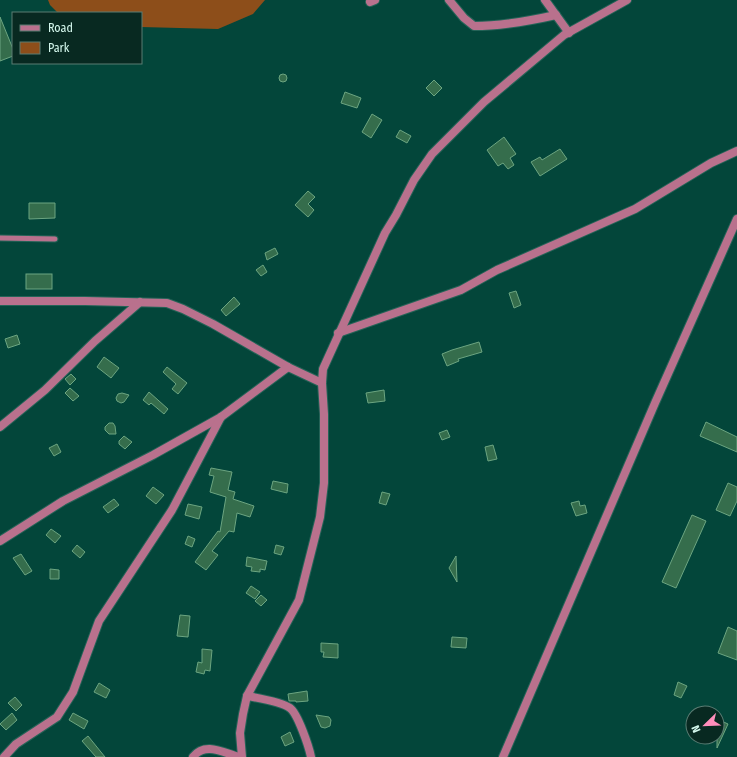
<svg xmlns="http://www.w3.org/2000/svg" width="737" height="757" viewBox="0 0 737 757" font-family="'Fira Sans Condensed',sans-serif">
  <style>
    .green { fill: #8d4e1a }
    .building { fill: #356d4c; stroke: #6ca581 }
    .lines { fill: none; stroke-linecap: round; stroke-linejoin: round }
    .lane-casing { stroke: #256357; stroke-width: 7 }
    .street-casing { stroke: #256357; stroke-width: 10 }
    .lane { stroke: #b9718d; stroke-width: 5 }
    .street { stroke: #b9718d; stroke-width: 8 }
  </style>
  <rect width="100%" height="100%" fill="#03463a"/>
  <path class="green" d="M48,0H265L253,14L218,29L141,27V13H58L50,5Z"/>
  <g class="building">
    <path d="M0,17L13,49V56L0,61Z"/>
    <circle cx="283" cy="78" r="4"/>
    <path d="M434,80L442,88L434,96L426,88Z"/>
    <path d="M345,92L361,98L357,108L341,103Z"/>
    <path d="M372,114L382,120L371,138L362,132Z"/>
    <path d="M400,130L411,136L407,143L396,137Z"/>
    <path d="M504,137L516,154L510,158L514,165L508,169L503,163L498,166L487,150Z"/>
    <path d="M560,149L567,159L540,176L531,162L540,157L542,160Z"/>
    <path d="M308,191L315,197L308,204L314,210L308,217L295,205Z"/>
    <path d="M29,203H55V218L29,219Z"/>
    <path d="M275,248L278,254L267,260L265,253Z"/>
    <path d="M263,265L267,272L261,276L256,270Z"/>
    <rect x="26" y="274" width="26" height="15"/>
    <path d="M516,291L521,305L514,308L509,293Z"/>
    <path d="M234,297L240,304L226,316L221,310Z"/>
    <path d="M17,335L20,344L8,348L5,339Z"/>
    <path d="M479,342L482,352L458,359L459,361L447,366L442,354L452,350Z"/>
    <path d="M104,357L119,368L111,378L97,367Z"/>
    <path d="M167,367L187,383L178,394L172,389L176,384L163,372Z"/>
    <path d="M71,374L76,379L70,385L65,379Z"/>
    <path d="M70,388L79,396L73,401L65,393Z"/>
    <path d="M384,390L385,401L368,403L366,393Z"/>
    <path d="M149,392L168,409L164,414L151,403L149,405L143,400Z"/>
    <path d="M122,393L129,395L124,402L121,403L117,401L116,398L118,394Z"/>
    <path d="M706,422L737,437V452L700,436Z"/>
    <path d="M109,423H113L115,426L116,434H109L105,430V427Z"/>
    <path d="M447,430L450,437L442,440L439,433Z"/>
    <path d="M124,436L132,442L125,449L119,444V441Z"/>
    <path d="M57,444L61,452L54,456L49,448Z"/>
    <path d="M493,445L497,459L488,461L485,447Z"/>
    <path d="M211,468L232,472L228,490L235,492L233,499L254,506L250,517L237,513L234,532L229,531L212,551L218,555L206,570L195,562L218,531L220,532L226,497L210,492L214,476L209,475Z"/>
    <path d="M273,481L288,484L287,493L271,489Z"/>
    <path d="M728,483L737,487V501L730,516L716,510Z"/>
    <path d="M153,487L164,495L156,504L146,496Z"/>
    <path d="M382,492L390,494L386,505L379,503Z"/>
    <path d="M114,499L119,505L108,513L103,507Z"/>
    <path d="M579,501L580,506L585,505L587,513L576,516L571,503Z"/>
    <path d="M188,504L202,507L199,519L185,515Z"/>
    <path d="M692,515L706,521L676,588L662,582Z"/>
    <path d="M51,529L61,536L55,543L46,535Z"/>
    <path d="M188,536L195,539L192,547L185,544Z"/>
    <path d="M77,545L85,552L80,558L72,551Z"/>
    <path d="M276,545L284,547L281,555L274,553Z"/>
    <path d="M21,554L32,571L25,575L13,558Z"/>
    <path d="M456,556L457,582L449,568Z"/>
    <path d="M247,557L267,561L265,570L260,569V572L251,571L252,567L246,566Z"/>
    <path d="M50,569L59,570V579H50Z"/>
    <path d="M251,586L260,592L255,599L246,593Z"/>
    <path d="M261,595L267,600L261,606L255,601Z"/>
    <path d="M180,615L190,616L188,637L177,636Z"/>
    <path d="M728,627L737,631V660L718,653Z"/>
    <path d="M452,637L467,638L466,648L451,647Z"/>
    <path d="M321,643L338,644V658L323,657L324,652H321Z"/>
    <path d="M202,649L212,650L210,671L205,670L204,674L196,672L198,662L202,663Z"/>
    <path d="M678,682L687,686L681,698L674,695Z"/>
    <path d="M99,683L110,690L106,698L94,692Z"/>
    <path d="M307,691L308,701L296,702V701H289L288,694Z"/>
    <path d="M15,697L22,705L16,711L8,703Z"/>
    <path d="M12,713L17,720L6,730L0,724Z"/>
    <path d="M73,713L88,721L84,729L69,720Z"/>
    <path d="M316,715L329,717L331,720L330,726L325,728L321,727Z"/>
    <path d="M717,719L728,724L717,748Z"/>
    <path d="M290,732L294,742L285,746L281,737Z"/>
    <path d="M88,736L105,757H96L82,741Z"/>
  </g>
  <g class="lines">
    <defs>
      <path id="lane" d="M0,238L55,239"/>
      <g id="street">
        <path d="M449,0L464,18L474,26C502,26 529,21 556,15"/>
        <path d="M545,0L569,33"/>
        <path d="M370,2L375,0"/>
        <path d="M0,301H85L167,303L183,309L213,324L288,367L322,383"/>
        <path d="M338,333L461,290L497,270L635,209L711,163L737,151"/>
        <path d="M0,427L45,390L95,341L140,302"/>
        <path d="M0,541L63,501L153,455L221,417L288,367"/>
        <path d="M247,696C258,698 282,702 290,708C298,714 309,747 311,757"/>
        <path d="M4,757L16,744L57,717L73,692L99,621L172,510L221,417"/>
        <path d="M193,757C205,741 224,753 239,757"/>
        <path d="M242,757L240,733L243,714L247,696L299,600L320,517L324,483V414L322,383L323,369L385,233L396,215L414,180L432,154L484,102L564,35L627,0"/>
        <path d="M503,757L655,403L737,219"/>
      </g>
    </defs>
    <use href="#lane" class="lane-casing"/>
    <use href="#street" class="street-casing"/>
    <use href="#lane" class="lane"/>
    <use href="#street" class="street"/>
  </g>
  <rect x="12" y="12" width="130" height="52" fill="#082921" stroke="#5a7c73"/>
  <rect x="20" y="25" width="20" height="6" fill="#b9718d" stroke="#5a7c73"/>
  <text x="48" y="32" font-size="12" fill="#d5f9ee">Road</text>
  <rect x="20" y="42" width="20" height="12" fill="#8d4e1a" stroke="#5a7c73"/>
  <text x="48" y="52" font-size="12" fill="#d5f9ee">Park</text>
  <g transform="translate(705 725) rotate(247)"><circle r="19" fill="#082921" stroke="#5a7c73"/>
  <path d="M0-3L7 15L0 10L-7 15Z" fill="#ff8ebb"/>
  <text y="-6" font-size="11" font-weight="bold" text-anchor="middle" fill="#d5f9ee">N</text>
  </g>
</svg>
